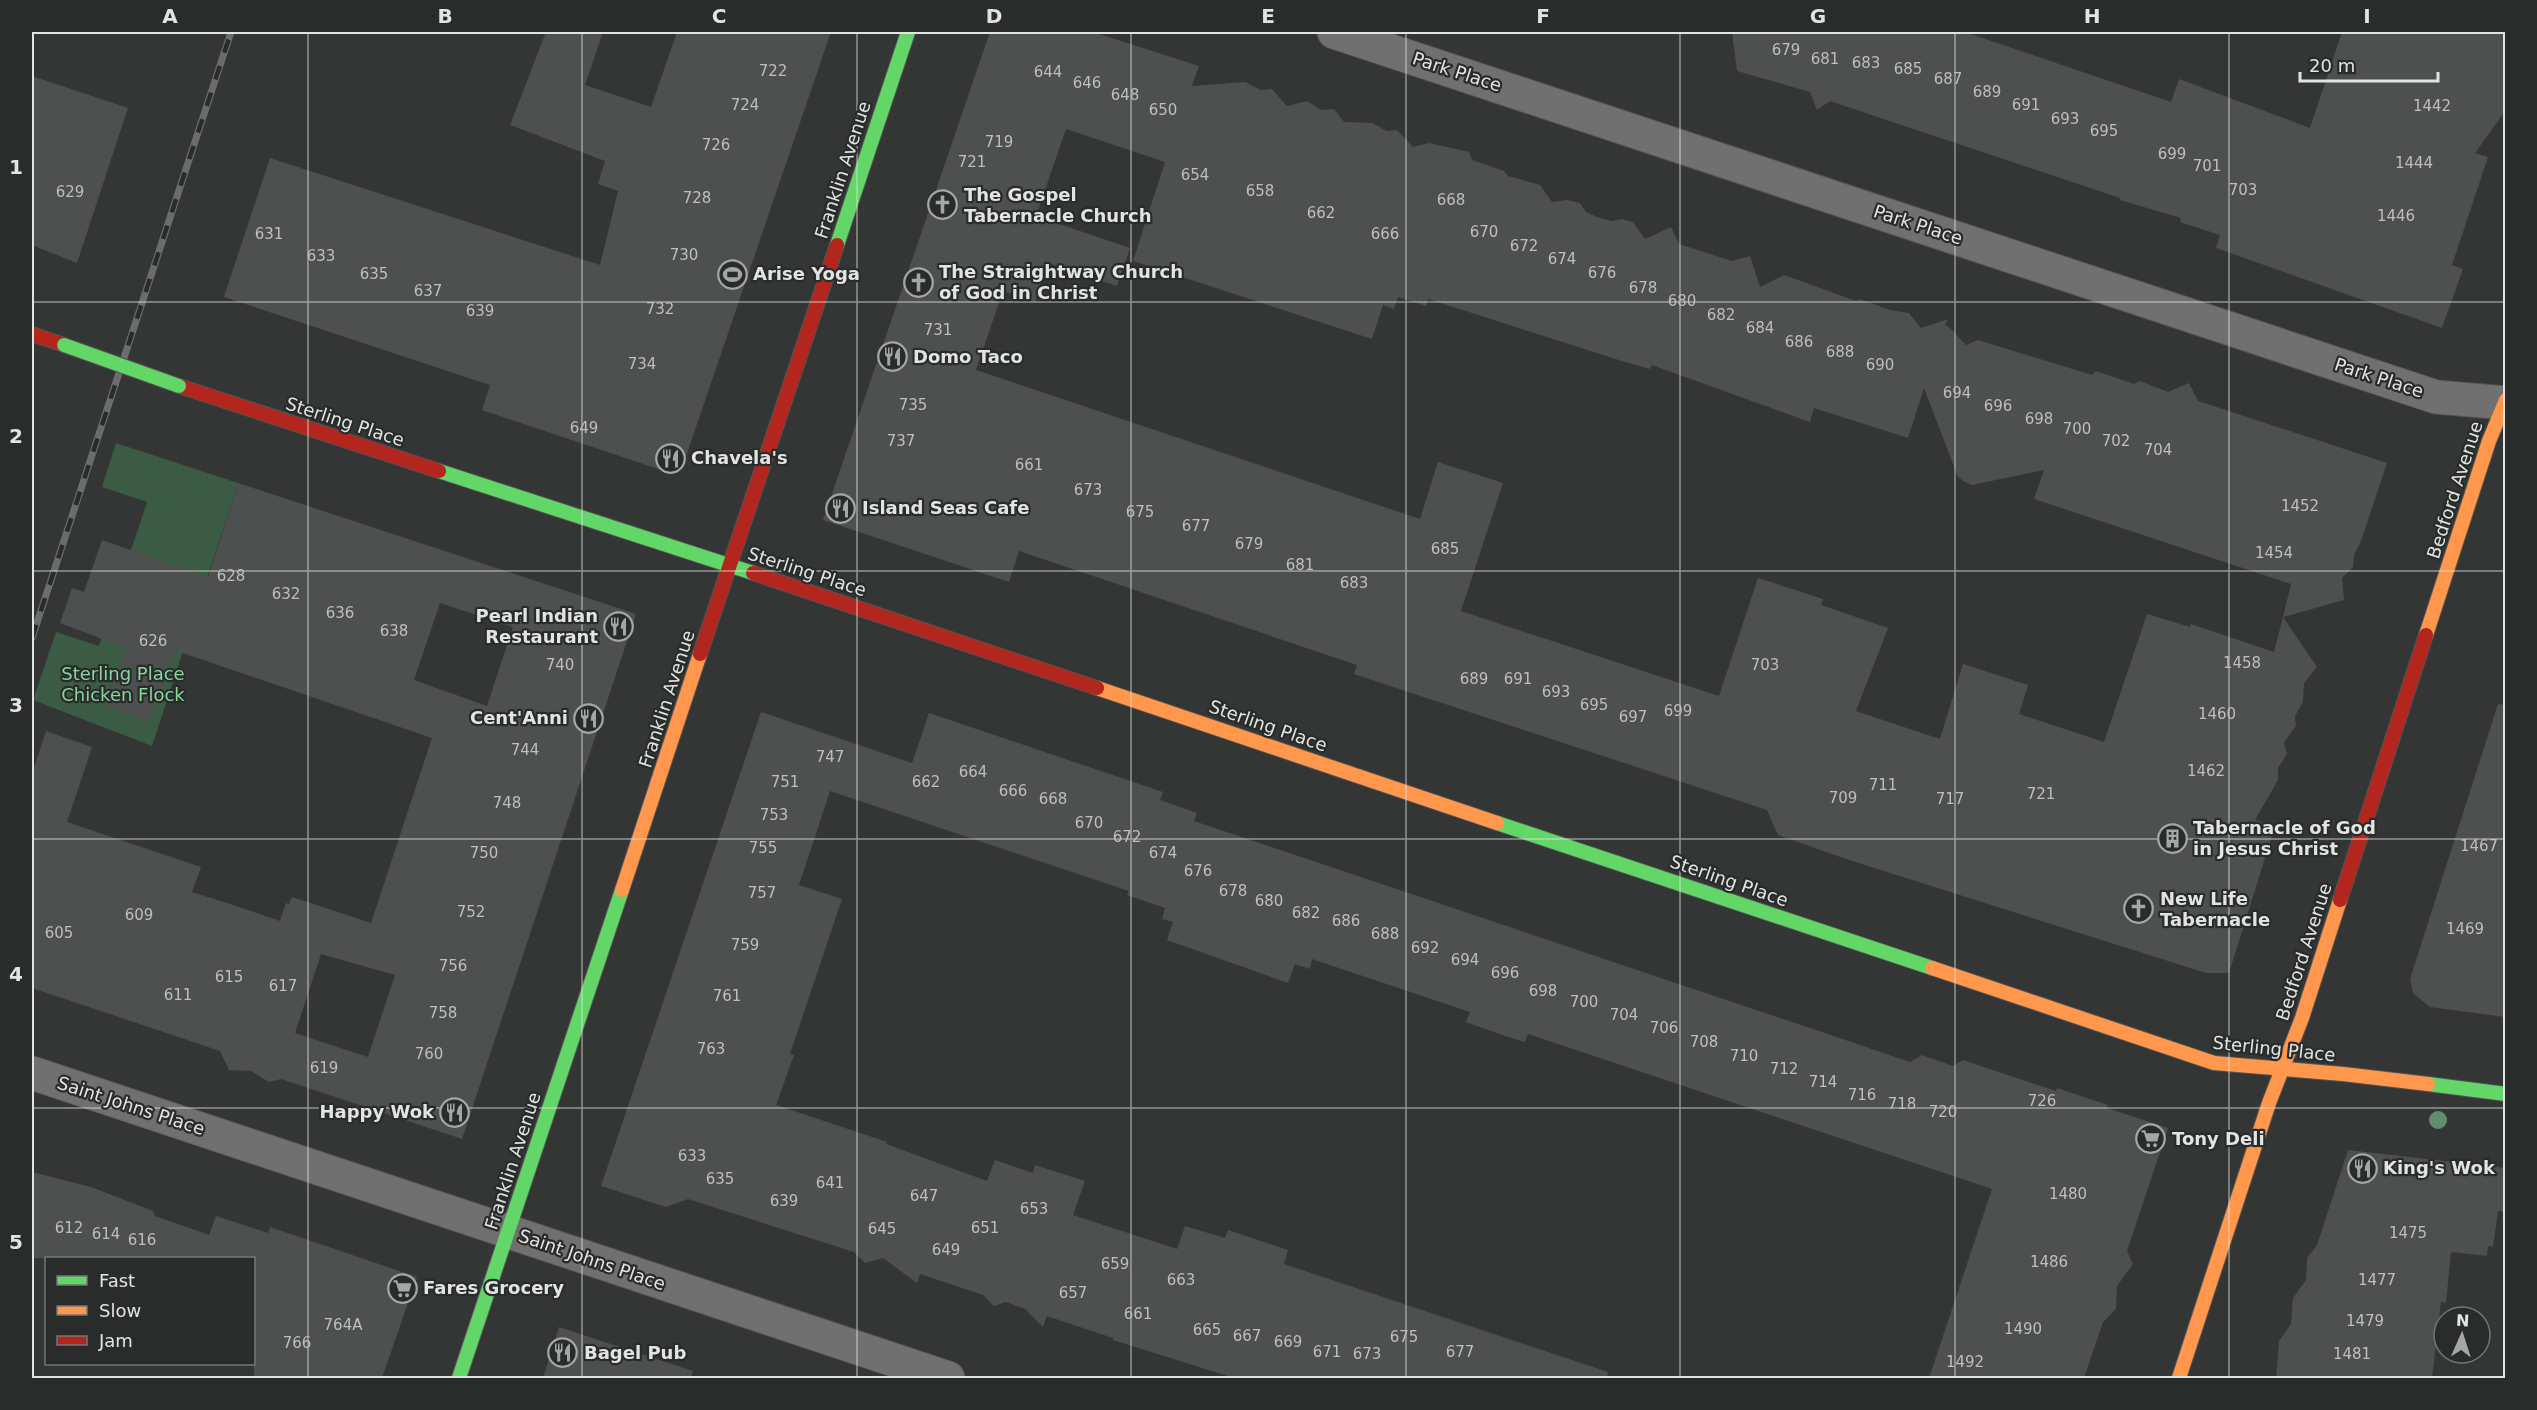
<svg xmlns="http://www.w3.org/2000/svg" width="2537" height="1410" viewBox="0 0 2537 1410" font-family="'DejaVu Sans',sans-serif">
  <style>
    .green { fill: #3b5b44 }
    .building { fill: #4e504f; fill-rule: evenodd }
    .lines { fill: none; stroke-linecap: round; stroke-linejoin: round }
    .street-casing { stroke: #535554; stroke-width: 35 }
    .fast-casing { stroke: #535554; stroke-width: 16 }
    .slow-casing { stroke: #535554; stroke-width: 16 }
    .jam-casing { stroke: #535554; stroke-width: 16 }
    .street { stroke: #6f706f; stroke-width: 33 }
    .fast { stroke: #63d668; stroke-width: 14 }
    .slow { stroke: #ff974d; stroke-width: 14 }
    .jam { stroke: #b3261e; stroke-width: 14 }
    .rail-casing { stroke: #6b6d6c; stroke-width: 7 }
    .rail { stroke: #292c2a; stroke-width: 4.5; stroke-dasharray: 14; stroke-linecap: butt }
    .fast-bridge-casing { stroke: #535554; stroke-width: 16; stroke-linecap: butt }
    .fast-bridge { stroke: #63d668; stroke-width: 14 }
    .tree { fill: #618e6e }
    .grid { fill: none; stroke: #e2e4e2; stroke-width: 1.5; stroke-opacity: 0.55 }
    .labels { text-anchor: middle; stroke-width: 4.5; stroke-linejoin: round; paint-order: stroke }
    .number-label { font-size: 15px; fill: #bdbfbd }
    .street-label { font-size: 18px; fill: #e2e4e2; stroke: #292c2a }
    .poi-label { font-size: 18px; font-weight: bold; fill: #e2e4e2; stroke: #292c2a; text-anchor: start }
    .park-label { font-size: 18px; fill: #86d69d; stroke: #292c2a }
    .neatline { fill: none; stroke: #e2e4e2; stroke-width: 2 }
    .grid-label { font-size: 20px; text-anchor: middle; font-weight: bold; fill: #e2e4e2 }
  </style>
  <rect width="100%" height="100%" fill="#343635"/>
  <path class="green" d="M116,443L238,483L152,746L33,700L56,632L99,646L147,502L102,487Z"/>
  <g class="building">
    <path d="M546,32H603L585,85L651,107L677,32H831L683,465L664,471L482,410L490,385L224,297L270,158L600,265L618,191L598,184L605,161L510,125Z"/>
    <path d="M990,32H1093L1199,66L1192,86L1245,82L1261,90L1272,89L1287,106L1307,101L1321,110L1334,109L1344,122L1372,123L1387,131L1397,130L1413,147L1429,143L1469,152L1472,160L1504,171L1508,176L1540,185L1552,202L1567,200L1580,203L1586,212L1597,217L1611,221L1622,219L1633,222L1645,239L1671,227L1679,244L1732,261L1750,256L1760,287L1784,275L1856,301L1860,299L1890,310L1909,313L1921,328L1948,319L1945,325L1949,327L1966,345L1978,340L2092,375L2096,371L2134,384L2140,381L2168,392L2189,383L2198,401L2387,463L2361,541L2354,555L2353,567L2342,578L2344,600L2283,617L2291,584L2034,499L2044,470L1972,485L1965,482L1958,477L1924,388L1908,438L1814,408L1810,422L1652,365L1650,369L1625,362L1428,299L1426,306L1398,297L1394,309L1383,305L1372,339L1133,261L1165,162L1066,129L1036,216L1130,248L1117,286L1048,263L1035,302L1003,291L976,370L1420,519L1438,462L1503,483L1461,611L1719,696L1758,578L1823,599L1821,605L1888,628L1856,711L1940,739L1963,664L2028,685L2019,714L2104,742L2147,614L2190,627L2191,624L2274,652L2283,617L2317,667L2304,683L2303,702L2295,716L2296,726L2284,742L2287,754L2278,768V780L2255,820L2275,826L2229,973H2206L1846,859L1778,835L1767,810L1354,674L1357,665L1019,551L1009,582L823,520Z"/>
    <path d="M1732,32H1965L2171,102L2179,79L2310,128L2342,32H2505V96L2503,114L2475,153L2488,157L2452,265L2463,269L2442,328L2216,248L2220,235L2180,222L2181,218L2120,200V198L1830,101L1817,110L1810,92L1737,71Z"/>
    <path d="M32,76L128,108L77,263L32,245Z"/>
    <path d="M238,483L636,614L462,1139L281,1079L269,1082L251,1071L229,1070L220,1051L32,988V774L46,731L92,747L67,822L201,867L192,892L230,904L280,921L286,903L289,904L292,897L371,923L432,738L174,650L149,722L106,706L126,648L60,623L72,588L84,592L102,540L208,577ZM440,603L513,627L487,706L414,680ZM321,954L395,975L368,1057L295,1033Z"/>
    <path d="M2498,704L2505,705V1017L2430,1007L2413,993L2410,979Z"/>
    <path d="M761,712L912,763L929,713L1163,792L1160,800L1197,813L1194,821L1819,1031L1910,1062L1922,1055L1953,1066L1963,1060L2056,1091L2057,1088L2108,1105L2107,1108L2168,1128L2127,1251L2133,1264L2117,1286L2116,1309L2103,1322L2084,1378H1929L1992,1189L1528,1034L1525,1042L1505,1036L1466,1022L1470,1012L1312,959L1310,969L1295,964L1288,983L1167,940L1173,922L1162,919L1165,908L1127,895L1129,891L830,791L799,885L842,899L790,1054L794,1055L776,1105L887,1142L886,1144L987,1181L995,1160L1033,1173L1035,1165L1085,1181L1073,1215L1177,1249L1185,1226L1225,1238L1228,1230L1288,1250L1284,1264L1608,1372L1607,1378H1234L1113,1340V1338L1047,1316L1043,1327L1025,1309L1006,1302L994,1306L983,1295L920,1274L917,1283L883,1258L865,1263L854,1252L688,1199L666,1207L601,1186Z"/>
    <path d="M2348,1150L2505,1168V1212L2498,1211L2493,1247L2488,1246L2487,1256L2451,1252L2446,1303L2441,1302L2432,1378H2276L2279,1341L2291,1324L2293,1298L2306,1280L2307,1258L2317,1245Z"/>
    <path d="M32,1172L91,1187L153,1211L155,1216L209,1235L216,1216L268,1233L270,1227L417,1277L382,1378H254V1258H32Z"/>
    <path d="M559,1327L693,1371L691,1378H543Z"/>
  </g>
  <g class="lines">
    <defs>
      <g id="street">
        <path d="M1334,32L2436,397L2506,403"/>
        <path d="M32,1073L948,1378"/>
      </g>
      <g id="fast">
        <path d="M837,245L908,32"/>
        <path d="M439,471L753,573"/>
        <path d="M1497,823L1932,968"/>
        <path d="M2428,1084L2506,1094"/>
        <path d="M459,1378L622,890"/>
      </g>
      <g id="slow">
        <path d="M2426,635L2489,441L2506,400"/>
        <path d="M1097,688L1497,823"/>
        <path d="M622,890L700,654"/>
        <path d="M1932,968L2214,1063L2343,1074L2428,1084"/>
        <path d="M2179,1378L2269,1103L2302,1018L2340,900"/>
      </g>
      <g id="jam">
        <path d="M32,334L64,345"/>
        <path d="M179,386L439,471"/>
        <path d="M753,573L1097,688"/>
        <path d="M700,654L837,245"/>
        <path d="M2340,900L2426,635"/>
      </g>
    </defs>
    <use href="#street" class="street-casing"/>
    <use href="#fast" class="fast-casing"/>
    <use href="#slow" class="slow-casing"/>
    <use href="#jam" class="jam-casing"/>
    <use href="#street" class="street"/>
    <use href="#fast" class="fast"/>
    <use href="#slow" class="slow"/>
    <use href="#jam" class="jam"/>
    <defs>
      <path id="rail" d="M32,638L231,32"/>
    </defs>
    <use href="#rail" class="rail-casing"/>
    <use href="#rail" class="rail"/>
    <defs>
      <path id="fast-bridge" d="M64,345L179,386"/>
    </defs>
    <use href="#fast-bridge" class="fast-bridge-casing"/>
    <use href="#fast-bridge" class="fast-bridge"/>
  </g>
  <circle class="tree" cx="2438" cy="1120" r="9"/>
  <path class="grid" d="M308,32V1378M582,32V1378M857,32V1378M1131,32V1378M1406,32V1378M1680,32V1378M1955,32V1378M2229,32V1378M32,302H2506M32,571H2506M32,839H2506M32,1108H2506"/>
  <defs>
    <symbol id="church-ring" viewBox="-11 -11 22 22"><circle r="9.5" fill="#292c2a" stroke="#a5a7a5" stroke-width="1.5"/><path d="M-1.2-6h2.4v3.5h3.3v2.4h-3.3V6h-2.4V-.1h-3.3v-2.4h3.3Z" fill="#a5a7a5"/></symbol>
    <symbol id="stadium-ring" viewBox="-11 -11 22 22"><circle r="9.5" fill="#292c2a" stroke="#a5a7a5" stroke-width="1.5"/><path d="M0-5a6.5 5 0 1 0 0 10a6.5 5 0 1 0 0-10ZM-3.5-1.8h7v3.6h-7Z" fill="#a5a7a5"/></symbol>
    <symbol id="restaurant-ring" viewBox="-11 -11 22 22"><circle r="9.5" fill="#292c2a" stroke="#a5a7a5" stroke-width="1.5"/><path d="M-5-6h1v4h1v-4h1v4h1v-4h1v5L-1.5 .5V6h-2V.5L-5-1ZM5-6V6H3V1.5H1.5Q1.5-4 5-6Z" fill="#a5a7a5"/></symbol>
    <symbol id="building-ring" viewBox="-11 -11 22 22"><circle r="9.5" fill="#292c2a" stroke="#a5a7a5" stroke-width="1.5"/><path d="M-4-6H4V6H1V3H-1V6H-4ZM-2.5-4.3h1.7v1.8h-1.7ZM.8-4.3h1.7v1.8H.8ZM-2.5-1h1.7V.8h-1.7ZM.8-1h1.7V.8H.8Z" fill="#a5a7a5"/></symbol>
    <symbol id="supermarket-ring" viewBox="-11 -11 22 22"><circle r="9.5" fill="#292c2a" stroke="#a5a7a5" stroke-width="1.5"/><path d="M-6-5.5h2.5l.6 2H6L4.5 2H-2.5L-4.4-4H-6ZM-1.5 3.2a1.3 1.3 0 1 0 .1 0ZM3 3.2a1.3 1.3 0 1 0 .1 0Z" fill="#a5a7a5"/></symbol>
  </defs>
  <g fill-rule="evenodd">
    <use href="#church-ring" x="926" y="188" width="33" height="33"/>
    <use href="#stadium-ring" x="716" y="258" width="33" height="33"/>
    <use href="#church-ring" x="902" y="266" width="33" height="33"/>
    <use href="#restaurant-ring" x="876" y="340" width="33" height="33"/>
    <use href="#restaurant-ring" x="654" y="442" width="33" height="33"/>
    <use href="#restaurant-ring" x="824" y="492" width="33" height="33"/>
    <use href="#restaurant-ring" x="602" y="610" width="33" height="33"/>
    <use href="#restaurant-ring" x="572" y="702" width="33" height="33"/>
    <use href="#building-ring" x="2156" y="822" width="33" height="33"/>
    <use href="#church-ring" x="2122" y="892" width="33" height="33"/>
    <use href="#restaurant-ring" x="438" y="1096" width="33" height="33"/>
    <use href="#supermarket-ring" x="2134" y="1122" width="33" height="33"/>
    <use href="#restaurant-ring" x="2346" y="1152" width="33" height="33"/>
    <use href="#supermarket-ring" x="386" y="1272" width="33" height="33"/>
    <use href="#restaurant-ring" x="546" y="1336" width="33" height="33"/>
  </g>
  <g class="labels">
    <g class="number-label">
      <text x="1786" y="55">679</text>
      <text x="1825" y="64">681</text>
      <text x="1866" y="68">683</text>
      <text x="1908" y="74">685</text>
      <text x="773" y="76">722</text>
      <text x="1048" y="77">644</text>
      <text x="1948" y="84">687</text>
      <text x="1087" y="88">646</text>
      <text x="1987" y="97">689</text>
      <text x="1125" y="100">648</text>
      <text x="745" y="110">724</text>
      <text x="2026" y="110">691</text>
      <text x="2432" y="111">1442</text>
      <text x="1163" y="115">650</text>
      <text x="2065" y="124">693</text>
      <text x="2104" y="136">695</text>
      <text x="999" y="147">719</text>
      <text x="716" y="150">726</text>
      <text x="2172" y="159">699</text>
      <text x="972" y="167">721</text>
      <text x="2414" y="168">1444</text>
      <text x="2207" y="171">701</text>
      <text x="1195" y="180">654</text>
      <text x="2243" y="195">703</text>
      <text x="1260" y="196">658</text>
      <text x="70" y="197">629</text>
      <text x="697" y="203">728</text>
      <text x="1451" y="205">668</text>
      <text x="1321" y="218">662</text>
      <text x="2396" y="221">1446</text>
      <text x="1484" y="237">670</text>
      <text x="269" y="239">631</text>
      <text x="1385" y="239">666</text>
      <text x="1524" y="251">672</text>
      <text x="684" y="260">730</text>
      <text x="321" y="261">633</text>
      <text x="1562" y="264">674</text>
      <text x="1602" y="278">676</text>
      <text x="374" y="279">635</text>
      <text x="1643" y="293">678</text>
      <text x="428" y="296">637</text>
      <text x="1682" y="306">680</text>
      <text x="660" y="314">732</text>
      <text x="480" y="316">639</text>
      <text x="1721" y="320">682</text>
      <text x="1760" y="333">684</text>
      <text x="938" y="335">731</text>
      <text x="1799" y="347">686</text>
      <text x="1840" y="357">688</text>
      <text x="642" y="369">734</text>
      <text x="1880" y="370">690</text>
      <text x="1957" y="398">694</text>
      <text x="913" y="410">735</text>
      <text x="1998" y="411">696</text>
      <text x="2039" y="424">698</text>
      <text x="584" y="433">649</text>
      <text x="2077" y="434">700</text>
      <text x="901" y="446">737</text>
      <text x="2116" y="446">702</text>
      <text x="2158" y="455">704</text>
      <text x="1029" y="470">661</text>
      <text x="1088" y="495">673</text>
      <text x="2300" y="511">1452</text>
      <text x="1140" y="517">675</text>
      <text x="1196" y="531">677</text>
      <text x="1249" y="549">679</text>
      <text x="1445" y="554">685</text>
      <text x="2274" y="558">1454</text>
      <text x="1300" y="570">681</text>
      <text x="231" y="581">628</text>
      <text x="1354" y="588">683</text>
      <text x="286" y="599">632</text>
      <text x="340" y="618">636</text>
      <text x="394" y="636">638</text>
      <text x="153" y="646">626</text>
      <text x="2242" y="668">1458</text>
      <text x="560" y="670">740</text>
      <text x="1765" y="670">703</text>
      <text x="1474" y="684">689</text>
      <text x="1518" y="684">691</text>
      <text x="1556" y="697">693</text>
      <text x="1594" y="710">695</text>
      <text x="1678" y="716">699</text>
      <text x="2217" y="719">1460</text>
      <text x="1633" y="722">697</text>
      <text x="525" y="755">744</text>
      <text x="830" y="762">747</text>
      <text x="2206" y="776">1462</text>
      <text x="973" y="777">664</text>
      <text x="785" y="787">751</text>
      <text x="926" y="787">662</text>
      <text x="1883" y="790">711</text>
      <text x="1013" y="796">666</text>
      <text x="2041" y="799">721</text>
      <text x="1843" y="803">709</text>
      <text x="1053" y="804">668</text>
      <text x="1950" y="804">717</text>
      <text x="507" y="808">748</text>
      <text x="774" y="820">753</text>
      <text x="1089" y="828">670</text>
      <text x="1127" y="842">672</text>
      <text x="2479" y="851">1467</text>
      <text x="763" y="853">755</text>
      <text x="484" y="858">750</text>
      <text x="1163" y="858">674</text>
      <text x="1198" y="876">676</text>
      <text x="1233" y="896">678</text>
      <text x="762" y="898">757</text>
      <text x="1269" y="906">680</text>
      <text x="471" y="917">752</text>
      <text x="1306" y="918">682</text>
      <text x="139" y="920">609</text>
      <text x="1346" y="926">686</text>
      <text x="2465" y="934">1469</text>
      <text x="59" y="938">605</text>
      <text x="1385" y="939">688</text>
      <text x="745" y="950">759</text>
      <text x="1425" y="953">692</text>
      <text x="1465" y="965">694</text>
      <text x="453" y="971">756</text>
      <text x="1505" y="978">696</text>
      <text x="229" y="982">615</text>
      <text x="283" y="991">617</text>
      <text x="1543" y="996">698</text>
      <text x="178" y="1000">611</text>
      <text x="727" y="1001">761</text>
      <text x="1584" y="1007">700</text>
      <text x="443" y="1018">758</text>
      <text x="1624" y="1020">704</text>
      <text x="1664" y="1033">706</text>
      <text x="1704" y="1047">708</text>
      <text x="711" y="1054">763</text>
      <text x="429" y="1059">760</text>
      <text x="1744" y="1061">710</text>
      <text x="324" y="1073">619</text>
      <text x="1784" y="1074">712</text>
      <text x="1823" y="1087">714</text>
      <text x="1862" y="1100">716</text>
      <text x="2042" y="1106">726</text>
      <text x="1902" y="1109">718</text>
      <text x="1943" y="1117">720</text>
      <text x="692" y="1161">633</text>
      <text x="720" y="1184">635</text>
      <text x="830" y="1188">641</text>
      <text x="2068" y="1199">1480</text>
      <text x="924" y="1201">647</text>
      <text x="784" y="1206">639</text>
      <text x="1034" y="1214">653</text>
      <text x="69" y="1233">612</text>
      <text x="985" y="1233">651</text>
      <text x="882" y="1234">645</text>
      <text x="2408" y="1238">1475</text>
      <text x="106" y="1239">614</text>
      <text x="142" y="1245">616</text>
      <text x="946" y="1255">649</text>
      <text x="2049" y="1267">1486</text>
      <text x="1115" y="1269">659</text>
      <text x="1181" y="1285">663</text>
      <text x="2377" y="1285">1477</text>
      <text x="1073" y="1298">657</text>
      <text x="1138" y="1319">661</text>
      <text x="2365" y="1326">1479</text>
      <text x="343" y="1330">764A</text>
      <text x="2023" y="1334">1490</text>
      <text x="1207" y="1335">665</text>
      <text x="1247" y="1341">667</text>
      <text x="1404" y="1342">675</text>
      <text x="1288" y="1347">669</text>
      <text x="297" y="1348">766</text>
      <text x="1327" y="1357">671</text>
      <text x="1460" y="1357">677</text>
      <text x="1367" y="1359">673</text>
      <text x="2352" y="1359">1481</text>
      <text x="1965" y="1367">1492</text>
    </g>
    <g class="street-label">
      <text transform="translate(1457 72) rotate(18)" y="6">Park Place</text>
      <text transform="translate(843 170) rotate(-72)" y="6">Franklin Avenue</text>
      <text transform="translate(1918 225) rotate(18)" y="6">Park Place</text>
      <text transform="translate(2379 378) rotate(18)" y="6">Park Place</text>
      <text transform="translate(345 422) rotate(18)" y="6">Sterling Place</text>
      <text transform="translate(2455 490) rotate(-72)" y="6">Bedford Avenue</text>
      <text transform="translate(807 572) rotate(18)" y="6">Sterling Place</text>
      <text transform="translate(667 699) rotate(-72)" y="6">Franklin Avenue</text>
      <text transform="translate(1268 726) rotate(19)" y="6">Sterling Place</text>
      <text transform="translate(1729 881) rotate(19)" y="6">Sterling Place</text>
      <text transform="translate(2304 952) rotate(-72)" y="6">Bedford Avenue</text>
      <text transform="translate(2274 1049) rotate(6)" y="6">Sterling Place</text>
      <text transform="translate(131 1106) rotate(18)" y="6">Saint Johns Place</text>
      <text transform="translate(513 1161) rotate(-72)" y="6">Franklin Avenue</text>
      <text transform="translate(592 1260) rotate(19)" y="6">Saint Johns Place</text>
    </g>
    <g class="poi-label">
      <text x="964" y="201">The Gospel<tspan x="964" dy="21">Tabernacle Church</tspan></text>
      <text x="939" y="278">The Straightway Church<tspan x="939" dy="21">of God in Christ</tspan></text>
      <text x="753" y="280">Arise Yoga</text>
      <text x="913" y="363">Domo Taco</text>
      <text x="691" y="464">Chavela's</text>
      <text x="862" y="514">Island Seas Cafe</text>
      <text x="598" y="622" text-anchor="end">Pearl Indian<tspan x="598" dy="21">Restaurant</tspan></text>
      <text x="568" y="724" text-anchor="end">Cent'Anni</text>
      <text x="2193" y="834">Tabernacle of God<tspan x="2193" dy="21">in Jesus Christ</tspan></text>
      <text x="2160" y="905">New Life<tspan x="2160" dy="21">Tabernacle</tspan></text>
      <text x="434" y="1118" text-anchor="end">Happy Wok</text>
      <text x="2172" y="1145">Tony Deli</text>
      <text x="2383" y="1174">King's Wok</text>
      <text x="423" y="1294">Fares Grocery</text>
      <text x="584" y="1359">Bagel Pub</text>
    </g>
    <g class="park-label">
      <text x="123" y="680">Sterling Place<tspan x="123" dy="21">Chicken Flock</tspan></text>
    </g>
  </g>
  <rect width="2537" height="1410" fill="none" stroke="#292c2a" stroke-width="66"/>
  <rect x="45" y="1257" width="210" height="108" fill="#292c2a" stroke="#737674" stroke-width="1.5"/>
  <rect x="57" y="1276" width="30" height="9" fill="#63d668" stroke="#737674" stroke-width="1.5"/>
  <text x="99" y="1287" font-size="18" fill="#e2e4e2">Fast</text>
  <rect x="57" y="1306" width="30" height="9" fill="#ff974d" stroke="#737674" stroke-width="1.5"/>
  <text x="99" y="1317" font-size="18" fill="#e2e4e2">Slow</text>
  <rect x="57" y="1336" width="30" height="9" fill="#b3261e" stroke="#737674" stroke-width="1.5"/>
  <text x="99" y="1347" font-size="18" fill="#e2e4e2">Jam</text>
  <g transform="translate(2462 1335) rotate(3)"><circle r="28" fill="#292c2a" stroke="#737674" stroke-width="1.5"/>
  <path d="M0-4.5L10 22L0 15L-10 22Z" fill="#a5a7a5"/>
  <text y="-9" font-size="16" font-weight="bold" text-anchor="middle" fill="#e2e4e2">N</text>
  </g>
  <path d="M2300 72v9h138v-9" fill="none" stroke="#e2e4e2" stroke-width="3"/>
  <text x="2309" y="72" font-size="18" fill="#e2e4e2" stroke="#292c2a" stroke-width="4.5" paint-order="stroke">20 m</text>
  <rect x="33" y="33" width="2471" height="1344" class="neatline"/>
  <g class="grid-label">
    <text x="170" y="23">A</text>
    <text x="445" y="23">B</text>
    <text x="719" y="23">C</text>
    <text x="994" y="23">D</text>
    <text x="1268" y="23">E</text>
    <text x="1543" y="23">F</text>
    <text x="1818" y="23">G</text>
    <text x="2092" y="23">H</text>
    <text x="2367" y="23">I</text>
    <text x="16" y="174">1</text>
    <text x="16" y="443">2</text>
    <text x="16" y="712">3</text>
    <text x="16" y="981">4</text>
    <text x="16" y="1249">5</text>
  </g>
</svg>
